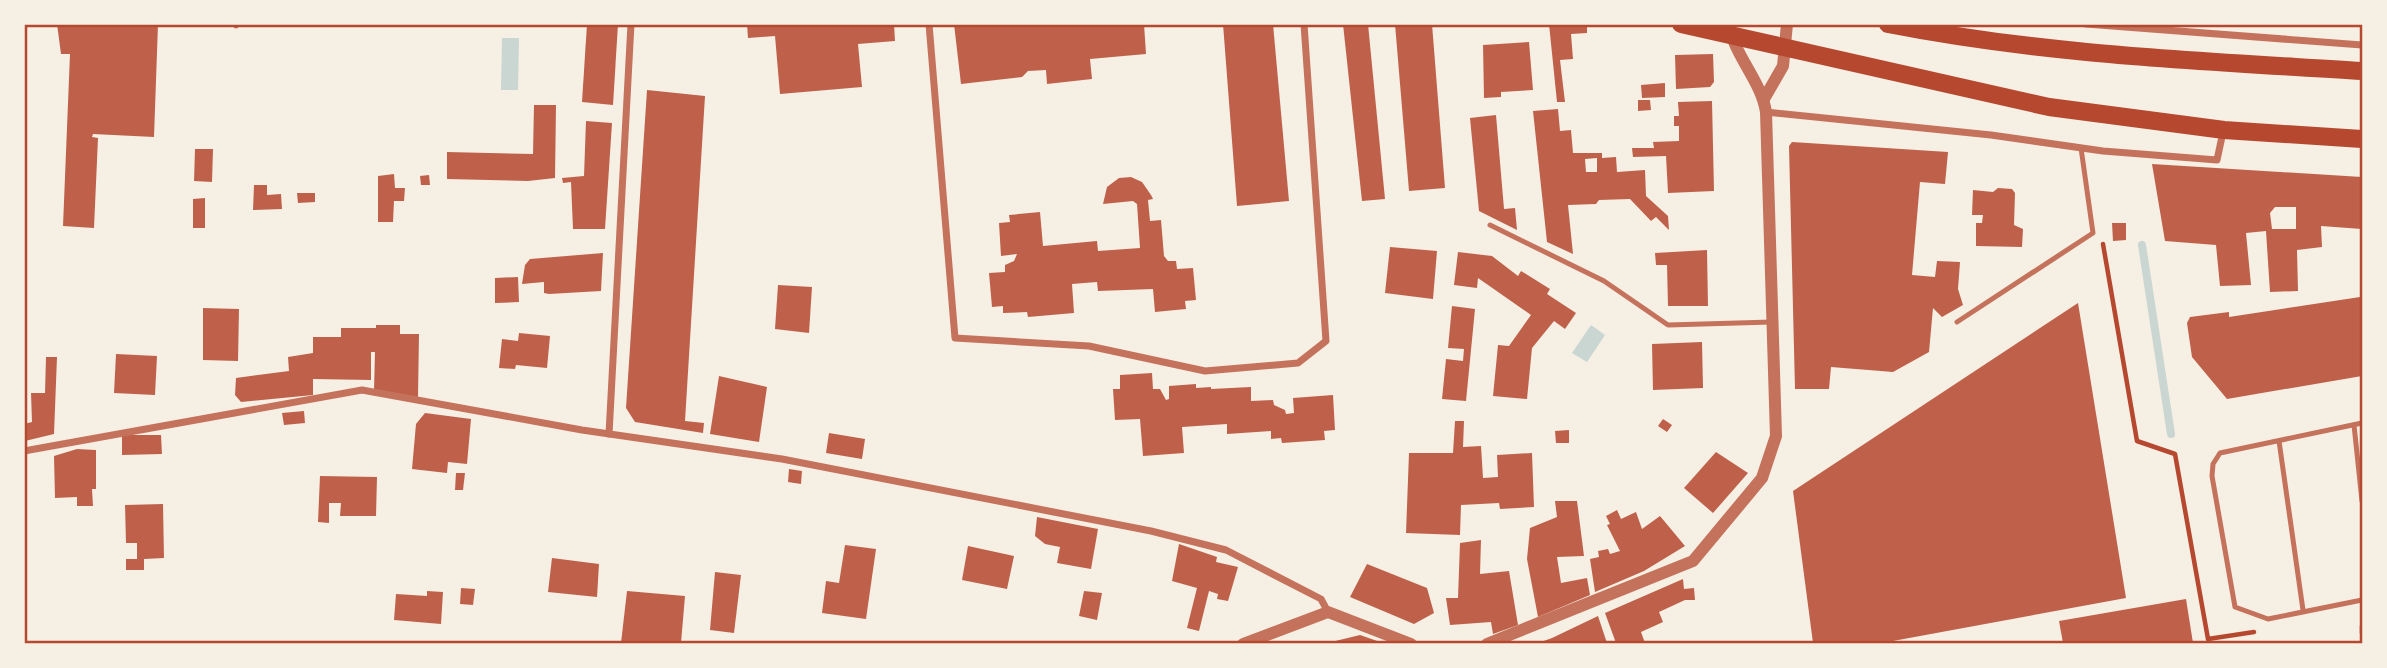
<svg xmlns="http://www.w3.org/2000/svg" width="2387" height="668" viewBox="0 0 2387 668" font-family="Rubik,sans-serif">
  <style>
    .water { fill: #c9d6d2 }
    .lines { fill: none; stroke-linecap: round; stroke-linejoin: round }
    .stream { stroke: #c9d6d2; stroke-width: 8 }
    .building { fill: #bf614a; fill-rule: evenodd }
    .path { stroke: #b5482f; stroke-width: 4.5 }
    .service { stroke: #c5725c; stroke-width: 5 }
    .minor { stroke: #c5725c; stroke-width: 7 }
    .tertiary { stroke: #c5725c; stroke-width: 12 }
    .primary { stroke: #b5482f; stroke-width: 18 }
    .neatline { fill: none; stroke: #b5482f; stroke-width: 2.5 }
  </style>
  <rect width="100%" height="100%" fill="#f6efe4"/>
  <g class="water">
    <path d="M502,38H519L518,90H501Z"/>
    <path d="M1591,325L1605,335L1587,362L1572,353Z"/>
  </g>
  <g class="lines">
    <path class="stream" d="M2142,245L2171,434"/>
  </g>
  <g class="building">
    <path d="M57,24H158L154,137L93,134L92,137L98,138L94,228L63,226L70,54H61Z"/>
    <path d="M587,24H618L613,105L582,102Z"/>
    <path d="M747,24H894L895,41L858,44L862,87L780,94L775,36L748,38Z"/>
    <path d="M954,24H1144L1146,54L1090,59L1092,79L1047,84L1046,70L1028,71L1022,77L961,84Z"/>
    <path d="M1223,24H1273L1289,201L1237,206Z"/>
    <path d="M1343,24H1368L1385,199L1362,201Z"/>
    <path d="M1395,24H1432L1445,188L1409,191Z"/>
    <path d="M1549,24H1587V33L1571,34L1573,59L1560,60L1565,102H1557Z"/>
    <path d="M1529,42L1533,90L1501,92V97L1484,98L1483,45Z"/>
    <path d="M1713,54L1714,82L1710,87L1676,89L1675,55Z"/>
    <path d="M1665,83V97L1642,98L1641,85Z"/>
    <path d="M647,90L705,96L685,421L704,423L703,433L635,422L626,408Z"/>
    <path d="M1638,100H1650L1651,110L1638,111Z"/>
    <path d="M1712,101L1714,191L1668,193L1666,156L1633,157L1632,148H1654L1653,142L1679,141V126H1674V116H1679L1678,102Z"/>
    <path d="M534,105H556L555,178L528,181L447,179V152L533,154Z"/>
    <path d="M1558,109L1560,131L1571,130L1573,153H1602V158L1616,157L1617,172L1645,170L1646,196L1668,216L1669,230L1656,217L1651,221L1630,199L1599,200L1596,204L1568,205L1573,254L1547,242L1533,111ZM1597,158V172H1586L1585,159Z"/>
    <path d="M1496,115L1504,209L1515,208L1517,230L1479,211L1470,118Z"/>
    <path d="M586,121L612,123L605,229H573L571,182L563,183L562,178L584,176Z"/>
    <path d="M1792,142L1948,152L1945,184L1920,182L1912,275L1935,277L1937,261L1960,262L1958,289L1963,305L1942,317L1933,308L1929,352L1893,372L1831,367L1829,389H1795L1789,146Z"/>
    <path d="M195,149H213L212,182L194,181Z"/>
    <path d="M2152,164L2362,177V229L2321,226L2322,247L2297,250L2298,291L2270,292L2266,231L2246,233L2251,285L2220,286L2216,245L2165,241ZM2275,207H2296V229H2272L2270,213Z"/>
    <path d="M394,174L395,188H405L404,201H394L393,222H378V176Z"/>
    <path d="M429,175L430,185H421L420,176Z"/>
    <path d="M1131,177L1142,182L1151,195L1153,199L1148,200L1150,221L1161,220L1164,256L1168,261H1176L1177,269L1193,268L1196,300L1185,301L1186,309L1155,312L1153,289L1098,291L1097,282L1072,284L1074,313L1028,317L1027,312L1003,313V306L992,307L989,273L1005,272V265L1014,261L1017,254L1001,256L999,223L1010,222L1009,215L1040,212L1043,246L1097,241L1098,251L1140,248L1137,204L1133,201L1103,204L1107,187L1119,178Z"/>
    <path d="M254,185H267V195L281,194L282,209L253,210Z"/>
    <path d="M1998,188L2012,189L2015,193L2014,225L2023,229L2022,247L1976,246V223H1982L1983,215H1972L1973,190L1993,192Z"/>
    <path d="M297,193H315V202L298,203Z"/>
    <path d="M205,198V228H193V199Z"/>
    <path d="M2112,223H2126V240L2113,241Z"/>
    <path d="M1390,247L1437,251L1433,299L1385,293Z"/>
    <path d="M1707,250L1708,306H1668L1667,265H1656L1655,253Z"/>
    <path d="M1458,252L1492,256L1518,276L1521,271L1550,289L1547,294L1576,313L1565,329L1554,321L1532,348L1527,399L1493,396L1498,345L1509,346L1531,315L1478,278L1477,288L1454,285Z"/>
    <path d="M603,253L601,291L549,294L544,293V282L522,284L525,265L530,259Z"/>
    <path d="M518,277L519,302L495,303V278Z"/>
    <path d="M778,285L812,287L809,333L775,329Z"/>
    <path d="M2360,297L2362,376L2227,399L2192,357L2187,323L2190,317L2229,312V317Z"/>
    <path d="M2078,303L2126,598L1882,643H1813L1793,491Z"/>
    <path d="M1452,306L1475,309L1466,401L1442,399L1446,359L1463,361L1464,349L1448,348Z"/>
    <path d="M203,308L239,309L238,361L203,360Z"/>
    <path d="M376,325H400V334H419L418,397L374,390L375,352H371V380L313,379V395L241,402L235,395L236,378L289,371L288,357L313,353V337H341V328H376Z"/>
    <path d="M519,333L550,336L547,368L516,365L515,369L499,368L502,339L518,341Z"/>
    <path d="M1702,342L1703,388L1653,390L1652,344Z"/>
    <path d="M116,354L157,356L155,395L114,393Z"/>
    <path d="M46,357H57L54,434L25,441L24,424L32,422L31,393H45Z"/>
    <path d="M1152,373L1153,389H1160L1166,400L1169,399V386L1196,384V388L1211,387V389L1251,387V401L1273,400L1274,405L1285,410L1286,414L1294,413L1293,398L1333,395L1335,430L1324,431L1325,440L1282,443L1281,438L1271,439V431L1227,434V424L1182,427L1184,453L1143,456L1140,419L1115,420L1113,389H1120V375Z"/>
    <path d="M719,376L767,387L759,442L710,434Z"/>
    <path d="M304,411L305,423L284,425L282,413Z"/>
    <path d="M425,413L471,419L467,464L448,462L447,473L412,469L416,424Z"/>
    <path d="M1663,419L1672,425L1667,432L1658,426Z"/>
    <path d="M1455,421H1464L1463,447L1481,446L1483,478L1498,477L1497,455L1532,453L1534,507L1500,509L1499,503L1461,505L1460,535L1406,533L1409,453H1453Z"/>
    <path d="M1569,430V443H1556L1555,431Z"/>
    <path d="M829,433L865,439L862,459L826,453Z"/>
    <path d="M122,435H161L162,454L122,455Z"/>
    <path d="M77,449L96,450V489H92L93,506H77V497L55,498L54,456Z"/>
    <path d="M1716,452L1748,473L1713,513L1684,488Z"/>
    <path d="M789,469L802,471L801,484L788,482Z"/>
    <path d="M456,473H465L463,490H455Z"/>
    <path d="M320,476L377,477L376,516H340L341,503H329V523L318,522Z"/>
    <path d="M1555,501H1577L1584,556L1557,557L1561,583L1587,578L1590,595L1538,617L1527,559L1530,528L1557,517Z"/>
    <path d="M163,504L164,558L144,559V570H126V559H137V543H126L125,505Z"/>
    <path d="M1617,510L1621,519L1636,512L1642,529L1660,516L1685,546L1644,571L1595,592L1590,559L1599,557L1598,551L1608,549L1610,554L1620,551L1607,525L1610,524L1606,516Z"/>
    <path d="M1037,517L1098,529L1091,569L1057,563L1060,547L1045,544L1035,536Z"/>
    <path d="M1481,540L1480,574L1509,571L1518,625L1493,634L1491,622L1450,625L1446,598H1458L1460,543Z"/>
    <path d="M1179,544L1217,557L1216,562L1238,567L1228,601L1217,599L1218,594L1209,591L1199,631L1187,628L1197,588L1172,581Z"/>
    <path d="M845,545L876,549L866,619L822,613L826,581L839,583Z"/>
    <path d="M968,546L1014,556L1007,589L962,580Z"/>
    <path d="M552,558L599,564L597,597L548,592Z"/>
    <path d="M1367,564L1427,588L1434,613L1414,624L1350,597Z"/>
    <path d="M715,572L741,575L734,633L710,630Z"/>
    <path d="M1683,579L1684,589L1694,588L1695,600H1685L1659,612L1663,622L1641,632L1645,643H1616L1605,613Z"/>
    <path d="M461,588L475,589L473,605L460,604Z"/>
    <path d="M427,591L443,592L441,624L394,620L396,594L427,596Z"/>
    <path d="M627,591L685,596L681,643H621Z"/>
    <path d="M1084,591L1102,593L1097,620L1079,616Z"/>
    <path d="M2186,599L2193,643H2063L2059,621Z"/>
    <path d="M1598,616L1607,643H1538L1552,638Z"/>
    <path d="M1360,635L1383,643H1327Z"/>
  </g>
  <g class="lines">
    <g class="path">
      <path d="M2103,244L2137,441L2175,454L2208,639L2254,632"/>
      <path d="M2362,626V633"/>
    </g>
    <g class="service">
      <path d="M236,26V24"/>
      <path d="M1490,225L1604,281L1668,325L1772,322"/>
      <path d="M1957,322L2093,233L2081,148"/>
      <path d="M2362,423L2220,453L2213,464L2212,476L2235,607L2268,619L2362,600"/>
      <path d="M2354,425L2362,501"/>
      <path d="M2279,441L2303,610"/>
    </g>
    <g class="minor">
      <path d="M929,24L955,338L1089,346L1205,371L1298,363L1326,341L1304,24"/>
      <path d="M2086,24L2362,45"/>
      <path d="M1766,112L1991,135L2103,151L2217,160L2223,132"/>
      <path d="M609,434L631,24"/>
      <path d="M24,451L362,390L582,430L782,459L1151,531L1226,550L1321,599L1328,612"/>
    </g>
    <g class="tertiary">
      <path d="M1764,99L1783,66L1787,24"/>
      <path d="M1243,644L1328,612L1411,644"/>
      <path d="M1487,644L1693,561L1762,478L1776,436L1766,112C1761,80 1734,56 1729,24"/>
    </g>
    <g class="primary">
      <path d="M1681,24L2049,107L2224,130L2362,139"/>
      <path d="M1888,24C2045,55 2204,61 2362,71"/>
    </g>
  </g>
  <rect width="2387" height="668" fill="none" stroke="#f6efe4" stroke-width="52"/>
  <rect x="26" y="26" width="2335" height="616" class="neatline"/>
</svg>
